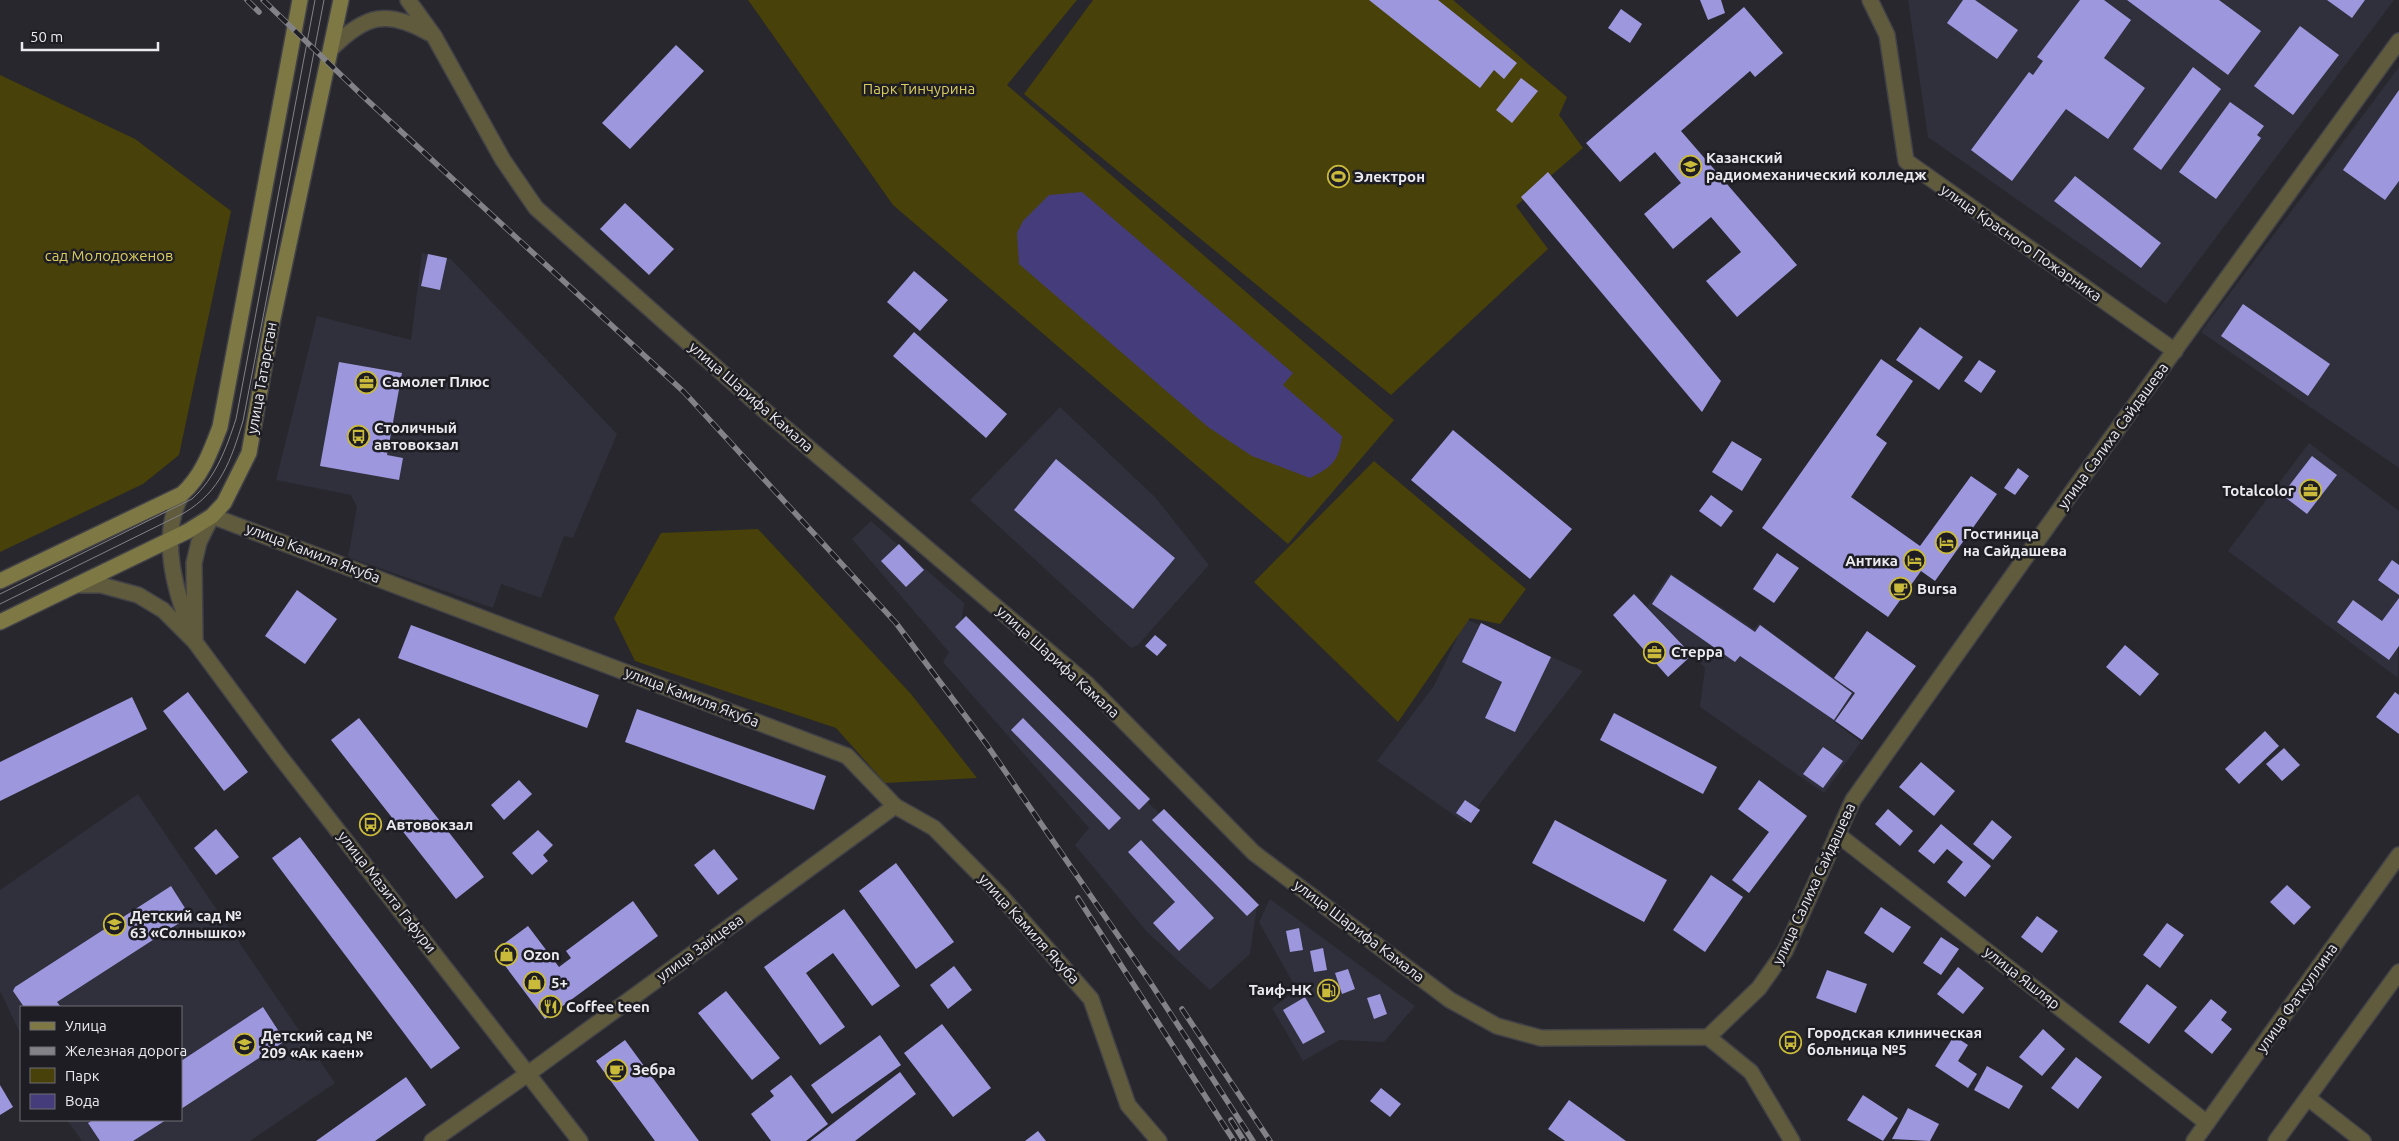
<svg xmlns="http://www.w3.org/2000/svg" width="2399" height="1141" viewBox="0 0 2399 1141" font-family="Ubuntu,sans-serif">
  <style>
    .built { fill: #30303c }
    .green { fill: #484109 }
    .water { fill: #453c7b }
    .building { fill: #9d97de }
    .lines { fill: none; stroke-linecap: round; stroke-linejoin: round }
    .minor-casing { stroke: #424248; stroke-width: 18 }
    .secondary-casing { stroke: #424248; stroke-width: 18 }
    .minor { stroke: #5f5b3c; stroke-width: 15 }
    .secondary { stroke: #7e7845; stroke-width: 15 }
    .tram { stroke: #828287; stroke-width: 1 }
    .rail-casing { stroke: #828287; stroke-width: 5.5 }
    .rail { stroke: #1d1d23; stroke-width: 4; stroke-dasharray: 11; stroke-linecap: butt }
    .labels { text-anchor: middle; stroke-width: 5; stroke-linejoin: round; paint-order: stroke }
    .park-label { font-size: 15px; fill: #dbcd5e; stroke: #1d1d23 }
    .poi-label { font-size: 15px; font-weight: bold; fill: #ebebef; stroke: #1d1d23; text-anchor: start }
    .street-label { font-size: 15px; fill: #ebebef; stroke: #1d1d23 }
  </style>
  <rect width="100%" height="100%" fill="#27272d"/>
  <g class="built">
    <path d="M1908,0H2394L2166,304L1928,137Z"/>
    <path d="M2399,67V468L2201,332Z"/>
    <path d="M422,253L451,259L617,434L573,538L564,536L541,598L501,584L493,608L348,557L357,507L351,495L276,480L317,316L411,340Z"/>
    <path d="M1060,407L1155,497L1209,565L1138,645L1131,648L970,500Z"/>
    <path d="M2309,443L2399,511L2398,678L2228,551Z"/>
    <path d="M871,521L964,603L961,625L1257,906L1250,954L1210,990L1147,932L1075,845L1089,828L943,662L949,652L852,539Z"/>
    <path d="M1670,573L1754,629L1759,623L1854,693L1834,722L1861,742L1824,793L1700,707L1705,668L1647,607Z"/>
    <path d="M1466,619L1583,671L1465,823L1377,761L1434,686Z"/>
    <path d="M138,794L335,1083L250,1141H82L67,1120H181V1007H21V1035L0,991V890Z"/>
    <path d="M1270,899L1415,1006L1384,1042L1340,1040L1303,1061L1272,1008L1297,990L1259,922Z"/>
  </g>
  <g class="green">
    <path d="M748,0H1077L1007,85L1394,420L1288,544L893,205Z"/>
    <path d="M1093,0H1453L1567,97L1559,115L1583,148L1516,206L1548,249L1391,395L1024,94Z"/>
    <path d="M0,75L135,139L231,211L179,455L143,484L0,552Z"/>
    <path d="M1374,461L1526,589L1500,624L1470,618L1398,722L1254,582Z"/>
    <path d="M758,529L911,694L977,778L885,783L836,728L635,661L614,618L661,533Z"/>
  </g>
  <path class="water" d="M1082,192L1293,373L1283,385L1342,436C1339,461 1332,467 1310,478L1252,456L1208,427L1019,264L1017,233L1023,221L1049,195Z"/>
  <g class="building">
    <path d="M1369,0H1438L1517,63L1504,79L1494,70L1480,88Z"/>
    <path d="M1700,0H1721L1725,13L1708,20Z"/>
    <path d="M1963,0H1975L2018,30L1997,59L1947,23Z"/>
    <path d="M2080,0H2104L2131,20L2104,58L2145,88L2108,139L2066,109L2012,181L1971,150L2029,72L2033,75L2043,61L2037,57Z"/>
    <path d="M2127,0H2219L2261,31L2228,75Z"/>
    <path d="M2327,0H2365L2352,18Z"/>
    <path d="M1744,7L1783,53L1755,77L1750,71L1681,131L1797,265L1737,317L1706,281L1741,252L1711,217L1673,249L1644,214L1681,183L1655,152L1620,182L1586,143Z"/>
    <path d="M1621,9L1642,24L1630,43L1608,28Z"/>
    <path d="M2300,26L2339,55L2293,115L2254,86Z"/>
    <path d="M676,45L704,71L630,149L602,123Z"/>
    <path d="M2193,67L2221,89L2161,170L2133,149Z"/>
    <path d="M1521,78L1538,91L1512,123L1496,110Z"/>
    <path d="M2399,90V181L2385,200L2343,170Z"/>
    <path d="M2230,102L2264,126L2257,135L2261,138L2216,199L2179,172Z"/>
    <path d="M1548,172L1721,381L1702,412L1521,197Z"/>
    <path d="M2075,176L2161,243L2141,268L2054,201Z"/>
    <path d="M625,203L674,249L649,275L600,229Z"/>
    <path d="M428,254L447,258L440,290L421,286Z"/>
    <path d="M914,271L948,300L920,331L887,302Z"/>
    <path d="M2243,304L2330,364L2308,396L2221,336Z"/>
    <path d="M1920,327L1963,357L1939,390L1896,360Z"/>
    <path d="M914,332L1007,414L986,438L893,356Z"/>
    <path d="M1881,359L1913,381L1876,435L1887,443L1851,497L1920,546L1971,476L1997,494L1935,581L1921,571L1888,617L1762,528Z"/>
    <path d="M1979,360L1996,371L1981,393L1964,381Z"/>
    <path d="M339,362L402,373L387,455L403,458L399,480L320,466Z"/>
    <path d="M1453,430L1572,529L1530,579L1411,480Z"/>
    <path d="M1732,441L1762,459L1742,491L1712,472Z"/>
    <path d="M2312,456L2337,475L2307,514L2282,495Z"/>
    <path d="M1056,459L1175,558L1133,609L1014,510Z"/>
    <path d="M2018,468L2029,476L2015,495L2004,488Z"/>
    <path d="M1711,495L1733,511L1721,527L1699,511Z"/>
    <path d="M899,544L924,570L906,587L881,561Z"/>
    <path d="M1777,553L1799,568L1774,603L1753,589Z"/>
    <path d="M2392,560L2399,565V595L2378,580Z"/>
    <path d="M1671,575L1755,632L1760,625L1852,693L1834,720L1740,656L1735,662L1652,604Z"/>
    <path d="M297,590L337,619L305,664L265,636Z"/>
    <path d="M1634,594L1692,655L1668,677L1613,615Z"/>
    <path d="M2399,598V646L2389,660L2337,622L2353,600L2382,621Z"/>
    <path d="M966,616L1150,799L1139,810L955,627Z"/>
    <path d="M1481,623L1551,657L1515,732L1485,718L1502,682L1462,662Z"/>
    <path d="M411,625L599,695L587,728L398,658Z"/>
    <path d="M1867,631L1916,666L1862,740L1835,721L1855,693L1834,678Z"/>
    <path d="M1155,635L1167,645L1157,656L1145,646Z"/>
    <path d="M2125,645L2159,674L2140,696L2106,667Z"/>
    <path d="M188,692L248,772L224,791L163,711Z"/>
    <path d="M2395,692L2399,695V734L2376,717Z"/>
    <path d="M132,697L147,729L0,801V762Z"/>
    <path d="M637,709L826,776L814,810L625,742Z"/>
    <path d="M1614,713L1717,767L1703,794L1600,740Z"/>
    <path d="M359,718L484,877L456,899L331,740Z"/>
    <path d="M1023,718L1121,818L1109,830L1011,730Z"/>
    <path d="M2265,731L2279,746L2239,784L2225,769Z"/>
    <path d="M1823,747L1843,761L1823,788L1803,774Z"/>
    <path d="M2284,748L2300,765L2282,781L2266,764Z"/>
    <path d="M1921,762L1955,791L1934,816L1899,787Z"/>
    <path d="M519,780L532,794L504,820L491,805Z"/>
    <path d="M1759,780L1807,816L1749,893L1732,880L1769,832L1738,809Z"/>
    <path d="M1465,800L1480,810L1471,823L1456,813Z"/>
    <path d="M1164,809L1259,905L1247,916L1152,820Z"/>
    <path d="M1888,809L1913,831L1900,846L1875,824Z"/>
    <path d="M1555,820L1667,880L1644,922L1532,863Z"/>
    <path d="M1992,820L2012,837L1993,860L1973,844Z"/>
    <path d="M1941,824L1991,866L1965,897L1947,882L1963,862L1947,849L1934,864L1918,851Z"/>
    <path d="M216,829L239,857L216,875L194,848Z"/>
    <path d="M538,830L553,845L543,855L548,861L532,875L512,853Z"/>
    <path d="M300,837L460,1048L431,1069L272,858Z"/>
    <path d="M1141,840L1214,918L1179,951L1153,923L1175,902L1128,852Z"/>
    <path d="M714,849L738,879L718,895L694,865Z"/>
    <path d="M896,863L954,942L916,969L859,891Z"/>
    <path d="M1711,875L1743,897L1705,952L1673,930Z"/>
    <path d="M2287,885L2311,907L2294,925L2270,902Z"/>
    <path d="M171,886L190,916L57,1002L61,1007H24L13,991L15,987Z"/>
    <path d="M633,901L658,936L545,1019L494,951L528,926L559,967L571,958L566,951Z"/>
    <path d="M1881,907L1911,927L1893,953L1864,933Z"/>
    <path d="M844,909L900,986L872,1006L833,953L806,973L845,1027L820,1045L764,967Z"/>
    <path d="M2037,916L2058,931L2042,953L2021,937Z"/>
    <path d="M2167,923L2184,935L2160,968L2143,955Z"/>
    <path d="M1299,928L1303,950L1290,952L1286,931Z"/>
    <path d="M1941,937L1959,949L1941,975L1923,963Z"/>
    <path d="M1323,948L1327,970L1314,972L1310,951Z"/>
    <path d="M954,966L972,990L948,1009L930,985Z"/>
    <path d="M1958,967L1984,988L1963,1014L1937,994Z"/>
    <path d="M1348,969L1355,989L1342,994L1335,973Z"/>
    <path d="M1827,970L1867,984L1856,1013L1816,998Z"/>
    <path d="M2147,984L2177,1007L2149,1044L2119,1022Z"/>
    <path d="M726,991L780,1058L752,1080L698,1013Z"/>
    <path d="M1380,994L1387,1014L1374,1019L1367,998Z"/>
    <path d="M1305,997L1325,1032L1303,1044L1283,1010Z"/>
    <path d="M2211,999L2227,1012L2221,1020L2232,1029L2212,1054L2184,1031Z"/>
    <path d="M263,1007L285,1041L181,1109V1061Z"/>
    <path d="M942,1024L991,1088L953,1117L904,1053Z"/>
    <path d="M2043,1029L2065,1049L2042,1076L2019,1057Z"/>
    <path d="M880,1035L901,1065L832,1114L811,1085Z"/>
    <path d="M1954,1036L1968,1045L1958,1061L1977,1074L1968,1088L1935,1066Z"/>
    <path d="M625,1040L699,1141H655L596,1061Z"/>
    <path d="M2076,1057L2102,1077L2078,1109L2051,1088Z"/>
    <path d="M1987,1066L2023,1086L2009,1109L1974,1090Z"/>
    <path d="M900,1072L916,1094L855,1141H810Z"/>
    <path d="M791,1075L828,1124L806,1141H771L751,1114L774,1096L770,1091Z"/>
    <path d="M406,1077L426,1105L375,1141H316Z"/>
    <path d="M0,1085L13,1107L0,1115Z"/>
    <path d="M1381,1088L1401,1104L1390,1117L1370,1101Z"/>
    <path d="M1863,1095L1898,1118L1883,1141L1847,1120Z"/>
    <path d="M1569,1100L1626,1141H1565L1548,1129Z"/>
    <path d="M1908,1108L1939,1124L1930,1141L1892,1139Z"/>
    <path d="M93,1120H166L133,1141H100L88,1123Z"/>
    <path d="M1038,1131L1046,1141H1025Z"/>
  </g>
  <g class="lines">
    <defs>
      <g id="minor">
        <path d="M408,0L434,36L503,160L536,208L764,410L1087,684L1254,853L1450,1000L1497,1026L1541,1038L1708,1037L1751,1072L1792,1141"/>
        <path d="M1870,0L1887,35L1906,161L2175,351"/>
        <path d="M332,48C365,15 387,9 429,33"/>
        <path d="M182,494C159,534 174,588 190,629"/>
        <path d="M78,585H101L138,595L163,610L195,642L278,754L580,1141"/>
        <path d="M195,642L194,563L199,542L212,516L847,756L895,806L934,828L999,894L1091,999L1128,1105L1159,1141"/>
        <path d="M1837,834L2207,1123"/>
        <path d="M1708,1037L1759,988L1785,951L1853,800L2077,485L2399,41"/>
        <path d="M2308,1098L2363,1141"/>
        <path d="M432,1141L529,1073L895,806"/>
        <path d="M2194,1141L2399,855"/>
        <path d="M2276,1141L2399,972"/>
      </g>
      <g id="secondary">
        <path d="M0,581L182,494C202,476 211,451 220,427L300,0"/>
        <path d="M0,622L188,531L212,516L224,503L249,453L272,323L341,0"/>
      </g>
    </defs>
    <use href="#minor" class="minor-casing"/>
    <use href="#secondary" class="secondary-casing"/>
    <use href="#minor" class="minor"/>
    <use href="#secondary" class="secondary"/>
    <g class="tram">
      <path d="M0,594L192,499C216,477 226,449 236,419L315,0"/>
      <path d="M0,604L184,513C221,491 231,460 243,421L324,0"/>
    </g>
    <defs>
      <g id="rail">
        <path d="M247,0L259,12"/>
        <path d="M263,0L367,100L684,392L896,623L987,745L1150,982L1253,1141"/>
        <path d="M1078,898L1234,1141"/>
        <path d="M1182,1009L1270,1141"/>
        <path d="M1231,1120L1244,1141"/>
      </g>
    </defs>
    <use href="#rail" class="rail-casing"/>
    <use href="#rail" class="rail"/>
  </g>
  <defs>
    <symbol id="university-ring" viewBox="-11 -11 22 22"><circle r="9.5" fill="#1d1d23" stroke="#caba3a" stroke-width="1.5"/><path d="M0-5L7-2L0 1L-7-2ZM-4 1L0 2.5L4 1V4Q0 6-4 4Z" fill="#caba3a"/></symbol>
    <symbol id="stadium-ring" viewBox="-11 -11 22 22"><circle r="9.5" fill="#1d1d23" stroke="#caba3a" stroke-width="1.5"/><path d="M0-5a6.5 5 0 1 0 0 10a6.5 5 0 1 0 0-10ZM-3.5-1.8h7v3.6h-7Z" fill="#caba3a"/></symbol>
    <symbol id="office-ring" viewBox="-11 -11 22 22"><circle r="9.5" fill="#1d1d23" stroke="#caba3a" stroke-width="1.5"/><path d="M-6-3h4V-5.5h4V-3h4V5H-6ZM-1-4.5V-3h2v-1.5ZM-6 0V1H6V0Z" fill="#caba3a"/></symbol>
    <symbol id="bus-ring" viewBox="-11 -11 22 22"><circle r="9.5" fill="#1d1d23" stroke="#caba3a" stroke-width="1.5"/><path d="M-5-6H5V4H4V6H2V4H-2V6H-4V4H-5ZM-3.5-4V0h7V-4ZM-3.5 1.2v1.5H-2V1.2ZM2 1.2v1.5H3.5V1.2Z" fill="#caba3a"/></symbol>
    <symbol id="hotel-ring" viewBox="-11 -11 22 22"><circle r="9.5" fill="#1d1d23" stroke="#caba3a" stroke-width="1.5"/><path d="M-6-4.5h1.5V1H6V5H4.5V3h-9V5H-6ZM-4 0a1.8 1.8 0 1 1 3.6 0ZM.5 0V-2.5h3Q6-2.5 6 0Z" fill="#caba3a"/></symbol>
    <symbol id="cafe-ring" viewBox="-11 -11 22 22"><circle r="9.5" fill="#1d1d23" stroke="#caba3a" stroke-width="1.5"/><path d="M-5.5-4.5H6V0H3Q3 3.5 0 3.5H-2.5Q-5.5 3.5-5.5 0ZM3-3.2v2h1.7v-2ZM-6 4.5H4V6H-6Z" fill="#caba3a"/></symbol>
    <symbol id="school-ring" viewBox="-11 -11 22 22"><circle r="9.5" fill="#1d1d23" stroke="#caba3a" stroke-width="1.5"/><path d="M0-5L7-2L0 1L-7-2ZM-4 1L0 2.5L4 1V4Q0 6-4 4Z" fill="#caba3a"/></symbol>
    <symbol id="shop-ring" viewBox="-11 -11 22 22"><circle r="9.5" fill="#1d1d23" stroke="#caba3a" stroke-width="1.5"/><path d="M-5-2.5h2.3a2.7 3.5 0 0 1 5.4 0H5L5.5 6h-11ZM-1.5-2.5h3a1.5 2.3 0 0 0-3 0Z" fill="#caba3a"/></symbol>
    <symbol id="fuel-ring" viewBox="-11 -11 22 22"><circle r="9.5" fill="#1d1d23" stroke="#caba3a" stroke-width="1.5"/><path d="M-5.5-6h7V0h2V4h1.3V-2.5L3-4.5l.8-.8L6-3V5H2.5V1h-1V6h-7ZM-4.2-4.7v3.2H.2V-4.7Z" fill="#caba3a"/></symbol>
    <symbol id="restaurant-ring" viewBox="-11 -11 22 22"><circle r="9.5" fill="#1d1d23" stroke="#caba3a" stroke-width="1.5"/><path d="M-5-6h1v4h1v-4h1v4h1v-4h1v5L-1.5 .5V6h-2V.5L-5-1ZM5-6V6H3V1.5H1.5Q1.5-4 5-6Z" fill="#caba3a"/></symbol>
  </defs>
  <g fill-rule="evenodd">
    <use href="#university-ring" x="1678" y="154" width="25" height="25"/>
    <use href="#stadium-ring" x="1326" y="164" width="25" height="25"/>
    <use href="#office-ring" x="354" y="370" width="25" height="25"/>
    <use href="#bus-ring" x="346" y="424" width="25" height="25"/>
    <use href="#office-ring" x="2298" y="478" width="25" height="25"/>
    <use href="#hotel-ring" x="1934" y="530" width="25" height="25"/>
    <use href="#hotel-ring" x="1902" y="548" width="25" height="25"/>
    <use href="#cafe-ring" x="1888" y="576" width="25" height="25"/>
    <use href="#office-ring" x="1642" y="640" width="25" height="25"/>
    <use href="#bus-ring" x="358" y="812" width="25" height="25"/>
    <use href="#school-ring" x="102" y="912" width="25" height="25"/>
    <use href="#shop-ring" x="494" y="942" width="25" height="25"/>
    <use href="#shop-ring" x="522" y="970" width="25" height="25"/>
    <use href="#fuel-ring" x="1316" y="978" width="25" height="25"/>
    <use href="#restaurant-ring" x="538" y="994" width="25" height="25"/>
    <use href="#bus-ring" x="1778" y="1030" width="25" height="25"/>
    <use href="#school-ring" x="232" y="1032" width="25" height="25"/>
    <use href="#cafe-ring" x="604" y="1058" width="25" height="25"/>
  </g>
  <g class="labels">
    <g class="park-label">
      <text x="919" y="94">Парк Тинчурина</text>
      <text x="109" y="261">сад Молодоженов</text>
    </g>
    <g class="poi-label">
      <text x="1706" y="163">Казанский<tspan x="1706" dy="17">радиомеханический колледж</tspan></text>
      <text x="1354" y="182">Электрон</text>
      <text x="382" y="387">Самолет Плюс</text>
      <text x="374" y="433">Столичный<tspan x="374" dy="17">автовокзал</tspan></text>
      <text x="2294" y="496" text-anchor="end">Totalcolor</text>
      <text x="1963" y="539">Гостиница<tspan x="1963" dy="17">на Сайдашева</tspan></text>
      <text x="1898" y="566" text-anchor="end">Антика</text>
      <text x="1917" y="594">Bursa</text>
      <text x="1671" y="657">Стерра</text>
      <text x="386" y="830">Автовокзал</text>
      <text x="130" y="921">Детский сад №<tspan x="130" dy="17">63 «Солнышко»</tspan></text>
      <text x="523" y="960">Ozon</text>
      <text x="551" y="988">5+</text>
      <text x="1312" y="995" text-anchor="end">Таиф-НК</text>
      <text x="566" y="1012">Coffee teen</text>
      <text x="1807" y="1038">Городская клиническая<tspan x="1807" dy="17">больница №5</tspan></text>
      <text x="261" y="1041">Детский сад №<tspan x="261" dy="17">209 «Ак каен»</tspan></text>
      <text x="632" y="1075">Зебра</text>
    </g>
    <g class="street-label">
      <text transform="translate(2021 243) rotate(35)" y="5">улица Красного Пожарника</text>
      <text transform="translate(262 378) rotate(-80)" y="5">улица Татарстан</text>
      <text transform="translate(751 397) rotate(41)" y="5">улица Шарифа Камала</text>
      <text transform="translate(2113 436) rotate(-54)" y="5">улица Салиха Сайдашева</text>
      <text transform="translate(313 553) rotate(21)" y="5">улица Камиля Якуба</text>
      <text transform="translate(1058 662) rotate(42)" y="5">улица Шарифа Камала</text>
      <text transform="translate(692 697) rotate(21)" y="5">улица Камиля Якуба</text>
      <text transform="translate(1814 884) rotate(-65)" y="5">улица Салиха Сайдашева</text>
      <text transform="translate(387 892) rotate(52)" y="5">улица Мазита Гафури</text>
      <text transform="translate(1029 929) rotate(48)" y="5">улица Камиля Якуба</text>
      <text transform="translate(1359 931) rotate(37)" y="5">улица Шарифа Камала</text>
      <text transform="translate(700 948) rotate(-36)" y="5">улица Зайцева</text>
      <text transform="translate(2022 978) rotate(38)" y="5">улица Яшляр</text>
      <text transform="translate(2297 998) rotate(-55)" y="5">улица Фаткуллина</text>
    </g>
  </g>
  <rect x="20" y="1006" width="162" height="115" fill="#1d1d23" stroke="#6f6f75"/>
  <rect x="30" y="1022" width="25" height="8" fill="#7e7845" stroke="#6f6f75"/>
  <text x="65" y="1031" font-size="15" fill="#ebebef">Улица</text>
  <rect x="30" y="1047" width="25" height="8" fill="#828287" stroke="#6f6f75"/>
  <text x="65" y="1056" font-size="15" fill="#ebebef">Железная дорога</text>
  <rect x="30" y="1068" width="25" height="15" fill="#484109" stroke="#6f6f75"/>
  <text x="65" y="1081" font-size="15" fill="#ebebef">Парк</text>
  <rect x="30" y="1094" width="25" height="15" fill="#453c7b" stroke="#6f6f75"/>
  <text x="65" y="1106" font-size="15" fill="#ebebef">Вода</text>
  <path d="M22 42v8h136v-8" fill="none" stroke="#ebebef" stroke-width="2.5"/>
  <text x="30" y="42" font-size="15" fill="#ebebef" stroke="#1d1d23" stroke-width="4" paint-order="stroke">50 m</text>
</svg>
